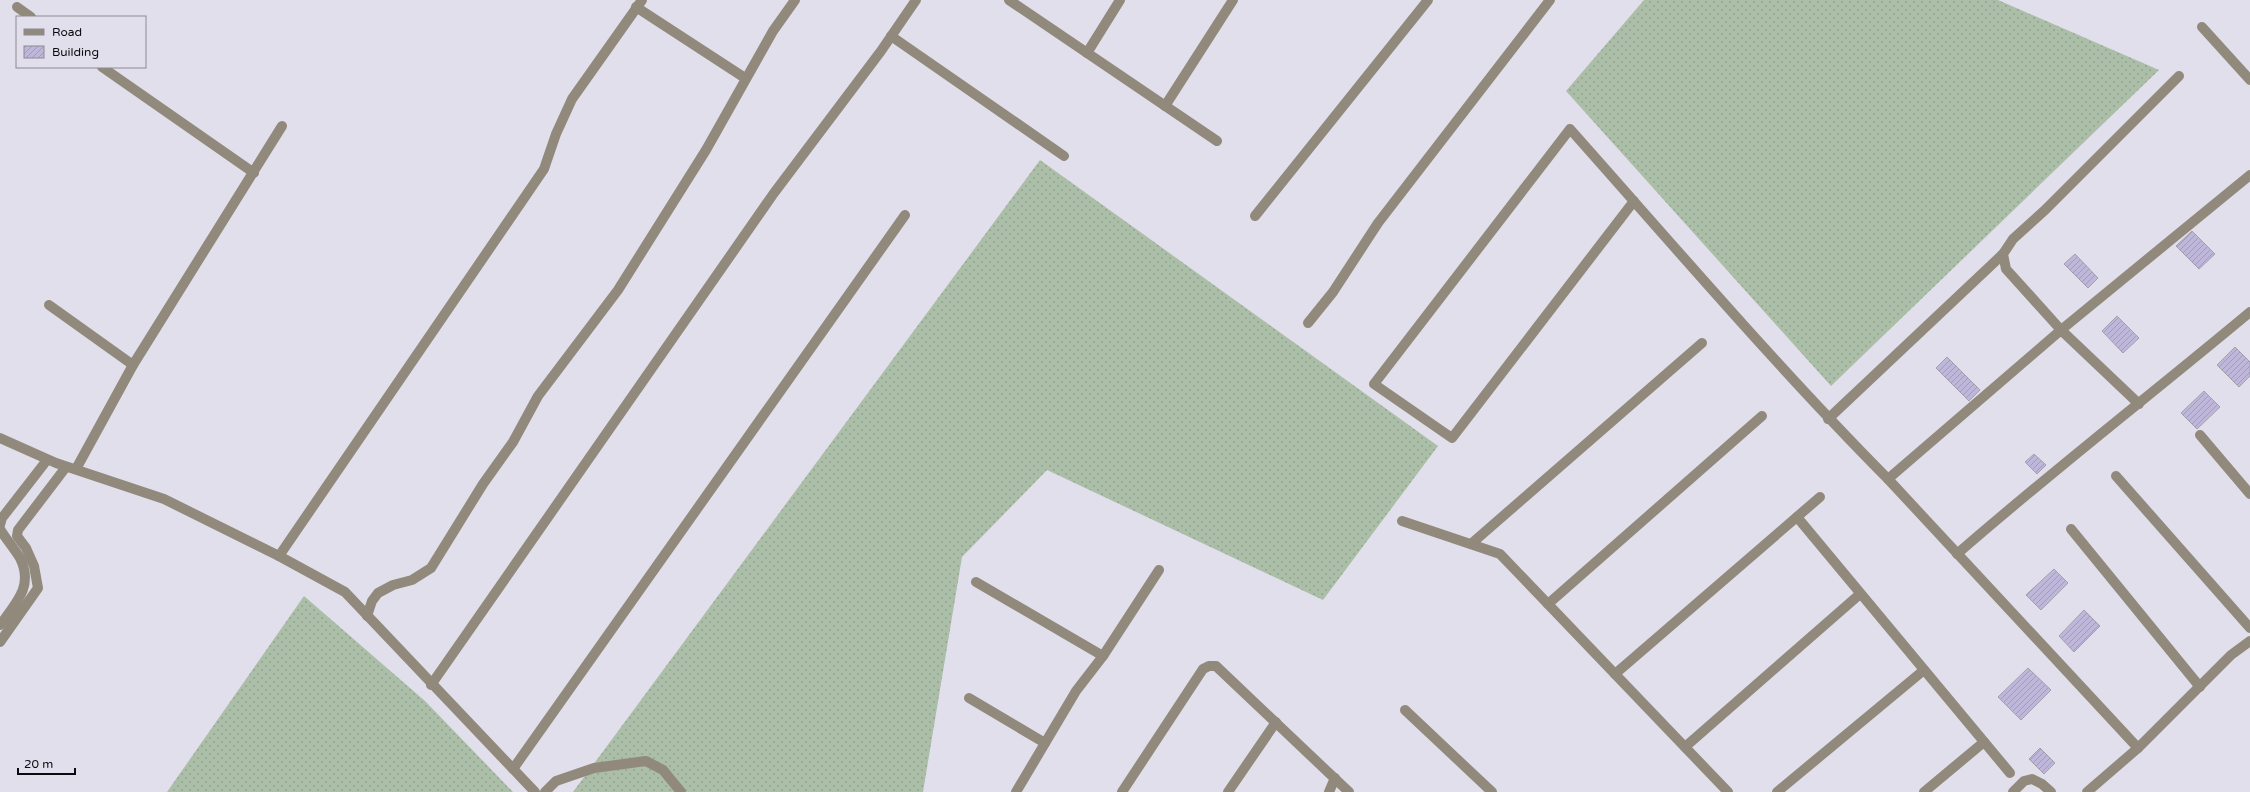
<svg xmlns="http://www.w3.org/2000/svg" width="2250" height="792" viewBox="0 0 2250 792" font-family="'Varela Round',sans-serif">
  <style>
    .grass { fill: url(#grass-dots) }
    .building { fill: url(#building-hatch); stroke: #a2a0ac }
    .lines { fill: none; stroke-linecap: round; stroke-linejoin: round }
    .minor { stroke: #918a7c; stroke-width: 10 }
  </style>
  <defs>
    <pattern id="grass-dots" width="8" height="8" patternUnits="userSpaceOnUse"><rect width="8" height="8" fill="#abbea7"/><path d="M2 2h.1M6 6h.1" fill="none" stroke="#92a28f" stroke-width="1.8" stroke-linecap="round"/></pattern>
    <pattern id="building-hatch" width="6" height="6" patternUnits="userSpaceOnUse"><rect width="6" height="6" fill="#beb7d9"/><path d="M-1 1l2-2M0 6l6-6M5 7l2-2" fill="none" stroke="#a29cb9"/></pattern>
  </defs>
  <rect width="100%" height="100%" fill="#e2dfec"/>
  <g class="grass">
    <path d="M1644,0H1998L2159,70L1831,386L1566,91Z"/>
    <path d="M1040,160L1438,446L1323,600L1047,470L962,557L923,792H573Z"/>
    <path d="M304,596L425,701L513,792H167Z"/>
  </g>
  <g class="building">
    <path d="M2192,231L2215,254L2199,269L2176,246Z"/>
    <path d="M2075,254L2098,278L2088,288L2064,264Z"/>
    <path d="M2117,316L2139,338L2123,353L2102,331Z"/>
    <path d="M2235,347L2250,362V376L2239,387L2217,365Z"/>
    <path d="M1947,357L1980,390L1969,401L1936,368Z"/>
    <path d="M2204,391L2220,407L2197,429L2181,413Z"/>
    <path d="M2034,454L2046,465L2037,474L2025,462Z"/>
    <path d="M2054,569L2068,583L2041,610L2026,595Z"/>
    <path d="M2084,610L2100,626L2074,652L2059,636Z"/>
    <path d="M2028,668L2051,690L2021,720L1998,697Z"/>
    <path d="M2040,748L2055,763L2044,774L2029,759Z"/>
  </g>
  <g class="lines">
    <g class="minor">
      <path d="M1009,0L1217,141"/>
      <path d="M17,7L31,17"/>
      <path d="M636,7L745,78"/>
      <path d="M2202,27L2250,80"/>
      <path d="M891,36L1064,156"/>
      <path d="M1087,53L1120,0"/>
      <path d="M102,67L254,173"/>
      <path d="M1165,106L1233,0"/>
      <path d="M2250,175L2061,330L1888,479L2138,748L2231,655L2250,641"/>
      <path d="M1634,201L1452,438L1374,384L1570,129C1675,247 1777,367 1888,479"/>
      <path d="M1255,216L1428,0"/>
      <path d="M49,305L133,365"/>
      <path d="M1308,323L1333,292L1378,223L1550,0"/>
      <path d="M2139,404L2061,330L2006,269L2003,254L2013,239L2045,210L2179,76"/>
      <path d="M1828,419L2003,254"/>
      <path d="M2200,435L2250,494"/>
      <path d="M0,438L56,463L164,499L279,556L345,592L535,792"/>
      <path d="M76,469L133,365L282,126"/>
      <path d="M2116,476L2250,628"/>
      <path d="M1797,517L2010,773"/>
      <path d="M1402,521L1500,554L1728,792"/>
      <path d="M0,525L2,518L47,460"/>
      <path d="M0,529C6,539 14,548 20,558C34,586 16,603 0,625"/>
      <path d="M2071,529L2200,687"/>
      <path d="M1471,544L1702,343"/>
      <path d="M1957,554C2052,471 2153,393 2250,312"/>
      <path d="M279,556L544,169L556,134L572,99L642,0"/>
      <path d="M976,582L1103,656L1159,570"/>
      <path d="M1548,604L1762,416"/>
      <path d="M367,616L372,601L378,593L393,585L412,580L431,568L483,484L513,442L538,396L618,290L706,150L773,31L795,0"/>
      <path d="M0,642L38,588L34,566L26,548L17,536L18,530L66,467"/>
      <path d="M1615,674L1820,497"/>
      <path d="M431,685L774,193L881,51L916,0"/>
      <path d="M969,698L1045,743"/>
      <path d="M1405,710L1492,792"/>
      <path d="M1685,747L1860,594"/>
      <path d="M513,769L905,215"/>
      <path d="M545,792L556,781L594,768L646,761L663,770L681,792"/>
      <path d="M1016,792L1076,691L1103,656"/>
      <path d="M1122,792L1203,669L1209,666H1216L1349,792"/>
      <path d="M1228,792L1276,722"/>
      <path d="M1329,792L1335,778"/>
      <path d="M1777,792L1924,670"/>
      <path d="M1924,792L1984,742"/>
      <path d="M2013,792L2024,781L2032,779L2042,784L2051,792"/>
      <path d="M2087,792L2138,748"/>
    </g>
  </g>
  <rect x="16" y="16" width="130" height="52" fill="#e2dfec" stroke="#8c8a93"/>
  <rect x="24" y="29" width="20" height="6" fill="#918a7c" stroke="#8c8a93"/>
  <text x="52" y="36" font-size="12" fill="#0b0a0e">Road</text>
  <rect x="24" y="46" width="20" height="12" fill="url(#building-hatch)" stroke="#8c8a93"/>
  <text x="52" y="56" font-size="12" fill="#0b0a0e">Building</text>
  <path d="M18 768v6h57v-6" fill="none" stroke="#0b0a0e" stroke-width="2"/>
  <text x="24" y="768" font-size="12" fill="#0b0a0e" stroke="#e2dfec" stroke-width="3" paint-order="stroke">20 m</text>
</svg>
